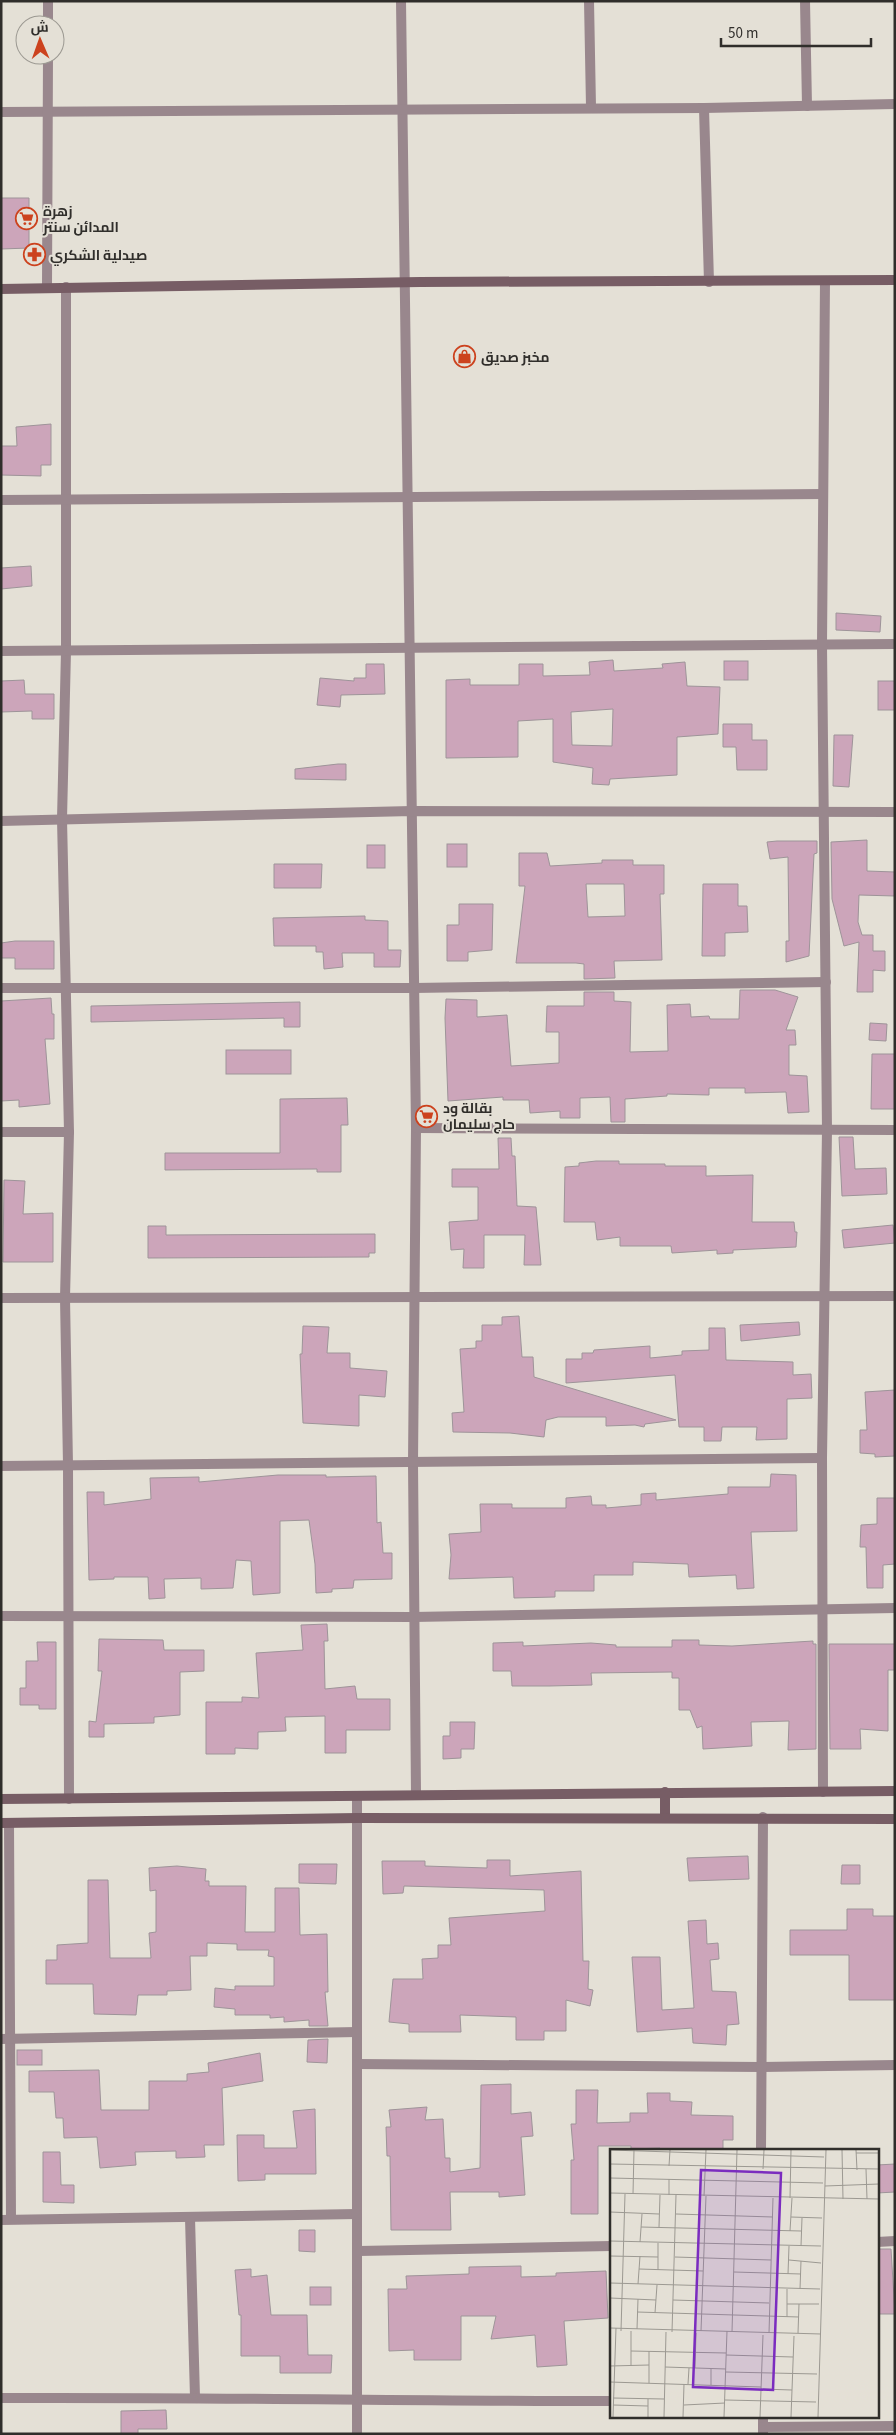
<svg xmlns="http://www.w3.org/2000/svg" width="896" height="2435" viewBox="0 0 896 2435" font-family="'Source Sans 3',Cairo,sans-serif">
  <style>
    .building { fill: #cca5ba; stroke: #9e9499; fill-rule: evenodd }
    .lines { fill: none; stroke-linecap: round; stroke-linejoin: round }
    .street { stroke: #99878d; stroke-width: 10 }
    .secondary { stroke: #775d65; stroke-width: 10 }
    .labels { text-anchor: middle; stroke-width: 4; stroke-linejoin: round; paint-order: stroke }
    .poi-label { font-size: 14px; font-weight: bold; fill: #302e2b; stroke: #e4e0d6; text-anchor: start }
    .inset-road { fill: none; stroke: #9c9992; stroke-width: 1 }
    .view { fill: #7b2cbf; fill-opacity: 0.15; stroke: #7b2cbf; stroke-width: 2.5 }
    .inset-edge { fill: none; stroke: #302e2b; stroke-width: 2.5 }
  </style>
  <rect width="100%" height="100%" fill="#e4e0d6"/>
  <g class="building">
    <path d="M1,198H29V248L1,249Z"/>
    <path d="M51,424V465H41V476L1,475V446H17L16,427Z"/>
    <path d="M31,566L32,586L1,589V568Z"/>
    <path d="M836,613L881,616L880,632L836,630Z"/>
    <path d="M613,660L614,671L663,668L662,664L685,662L687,686L720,687L718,734L677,737V775L610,779L609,785L592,784L593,768L553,762V719L518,721V757L446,758V680L470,679V685H519V664H543V676L590,675L589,662ZM613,709L612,746L572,745L571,712Z"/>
    <rect x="724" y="661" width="24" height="19"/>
    <path d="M366,664H384L385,694L341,695L340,707L317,705L320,678L354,681V678H366Z"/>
    <path d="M24,680L25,694H54V719H32V711L1,712V681Z"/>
    <rect x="878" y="681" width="17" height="29"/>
    <path d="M723,724H752V740H767V770H737L736,747H723Z"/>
    <path d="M834,735H853L849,787L833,786Z"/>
    <path d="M338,764H346V780L295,779V769Z"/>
    <path d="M867,840V871L895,872V896L859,895L858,922L862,935H873V951H885V971L873,970V992H857L859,942L844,946L832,899L831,842Z"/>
    <path d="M777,841H817V853L814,854L809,956L786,962V941H789L788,857L770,859L767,842Z"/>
    <rect x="447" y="844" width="20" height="23"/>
    <rect x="367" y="845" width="18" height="23"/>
    <path d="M519,853H547L550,866L602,863V860H633V865H664V894H660L662,960L614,961L615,978L584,979V964L576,963H516L525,886H519ZM586,884H624L625,916L588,917Z"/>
    <path d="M274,864H322L321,888H274Z"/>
    <path d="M703,884H738V906H747L748,932L725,933V956H702Z"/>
    <path d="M459,904H493L492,950L468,952V961H447V925H459Z"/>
    <path d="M365,916V920L388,921V950H401L400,967H374V953H342L343,967L324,969L323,952H316V946H274L273,918Z"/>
    <path d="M15,941H54V969H15V958H1V943Z"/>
    <path d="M740,990H775L798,997L786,1030H795L796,1045H789V1075L807,1076L809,1112L788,1113L786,1092L745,1093V1088H709V1095L667,1094V1096L625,1099V1122H611L610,1097L580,1098V1118H560V1111L530,1113L529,1100H503V1097L448,1101L445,1018L446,999L477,1000V1017L507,1015L511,1066L559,1063V1032H546L547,1006H584V992H614V1001L631,1002L630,1052L668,1051L667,1005L690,1004L691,1017L709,1016L710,1019H739Z"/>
    <path d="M51,998L52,1014H54V1039H45L50,1104L19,1107V1100L1,1101V1001Z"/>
    <path d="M300,1002V1027H284V1018L91,1022V1006Z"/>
    <path d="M870,1023L887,1024L886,1041L869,1040Z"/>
    <rect x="226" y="1050" width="65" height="24"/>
    <path d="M872,1054H895V1109H871Z"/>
    <path d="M347,1098L348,1125H341V1172H317V1169L165,1170V1153H280V1099Z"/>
    <path d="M839,1137H853L855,1169L886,1168L887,1194L842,1196Z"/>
    <path d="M498,1138H511L512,1156H515L517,1206L536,1207L541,1265H524L525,1235H484V1268H463L464,1249L451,1250L449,1222L478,1220V1187H452V1169H499Z"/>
    <path d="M596,1161H619V1164H665V1166H706V1176L753,1175L752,1222H794L795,1232H797L796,1247L733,1250V1253L717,1254V1250L672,1253L671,1246H620V1237L597,1240L595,1222H564L565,1167L579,1166V1163Z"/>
    <path d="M4,1180L25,1181L23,1214L53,1213V1262H3Z"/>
    <path d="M893,1225L895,1243L844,1248L842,1230Z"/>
    <path d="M148,1226H166V1235L375,1234V1253H369V1257L148,1258Z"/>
    <path d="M519,1316L522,1357H533L534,1377L676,1420L645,1424L644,1427L635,1425L606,1426V1417H558L546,1420L544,1437L510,1433L453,1432L452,1413L464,1412L460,1349L476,1348V1341H482V1325H502V1317Z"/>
    <path d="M799,1322L800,1335L741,1341L740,1325Z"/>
    <path d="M303,1326L329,1327L327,1353H350V1368L387,1371L385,1397L359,1395V1426L303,1423L300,1354H302Z"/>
    <path d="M709,1328H725L726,1360L793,1362V1375L811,1374L812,1398L787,1399V1439L756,1440L757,1427H722L721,1441H704V1427H679L675,1375L566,1383V1359H582V1353H593L594,1350L650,1346V1358L682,1355V1351L709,1350Z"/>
    <path d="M895,1390V1456L875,1457V1454L860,1453V1430H867L865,1392Z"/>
    <path d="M771,1474L796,1475L797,1531L751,1532L754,1588L737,1589L736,1575L689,1577L688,1564L633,1562V1575H594V1591H555V1597L514,1598L513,1577L449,1579L451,1555L449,1534L481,1532L480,1504H512V1508H566V1498L591,1496L592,1505H606V1508L641,1505V1494L656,1493V1500L728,1494V1487H770Z"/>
    <path d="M278,1475H326V1477L376,1476L377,1523L381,1522L383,1553H392V1579L354,1580L353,1588L332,1589V1592L316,1593L315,1564L309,1520L280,1521V1593L253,1595L251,1561L236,1560L233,1588L201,1589V1578L164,1579L165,1598L149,1599L148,1577H114V1579L89,1580L87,1492H104V1505L151,1499L150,1478L199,1477V1482Z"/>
    <path d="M877,1498H895V1564L883,1565V1588H867L866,1547H860L861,1525L877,1524Z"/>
    <path d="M327,1624L328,1641H324L325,1689L355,1686L357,1699H390V1730H346V1753H325V1716L285,1717L286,1731L258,1732V1749L235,1748V1754H206V1702H242V1697L259,1698L256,1653L303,1650L301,1625Z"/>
    <path d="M99,1639L163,1640L164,1650H204V1671L180,1672V1715L154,1717V1723L104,1724V1737H89V1721L96,1722L102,1671H98Z"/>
    <path d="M672,1640H699V1645L732,1646L813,1641V1644H816V1749L788,1750L789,1721L751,1722L752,1746L703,1749L702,1726L697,1728L690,1710H679V1678H672V1672L591,1673L592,1685L549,1686H512L511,1671H493V1643L523,1642V1646L591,1643L616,1645V1647H672Z"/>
    <path d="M37,1642H56V1709H39V1705H20V1688H26V1661H38Z"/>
    <path d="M829,1644H895V1670H888V1731L860,1729L861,1749H830Z"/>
    <path d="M450,1722H475L474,1749H461V1758L443,1759V1736H450Z"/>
    <path d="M748,1856L749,1879L689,1881L687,1858Z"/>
    <path d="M487,1860H510V1876L581,1871L583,1961H589L588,1989L593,1990L590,2006L566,2000V2031H544V2040H516V2017L460,2015L461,2032H409V2024L389,2022L393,1979H423L422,1959L438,1958V1945H451L449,1918L545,1911L544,1890L404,1886L403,1893L383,1894L382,1861H425V1866L487,1868Z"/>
    <path d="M299,1864H337L336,1884L299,1883Z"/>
    <path d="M842,1865H860V1884H841Z"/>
    <path d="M177,1866L206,1869L205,1881H209V1886H246L245,1932H275V1888H299L300,1935L327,1934L328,1992H325L328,2026H309V2020L284,2022V2017L270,2018V2015H235V2009L214,2007L215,1988L235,1990V1986H274V1957L268,1956L269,1950H237V1944L207,1943V1956H190L191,1990L167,1991V1995H138L136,2015L94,2014L93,1984H46V1960H57V1945L88,1943V1880H108L110,1958H151L149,1933L156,1932V1890L150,1891L149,1868Z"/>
    <path d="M847,1909H873V1916H895V2000H849V1955H790V1930H847Z"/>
    <path d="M706,1920L707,1944L718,1943L719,1959L710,1960L712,1991L736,1992L739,2024L727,2025L726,2045L693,2043L692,2028L637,2032L632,1957H660L662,2010L694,2008L688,1921Z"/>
    <path d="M328,2039L327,2063L307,2062L308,2040Z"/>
    <rect x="17" y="2050" width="25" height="15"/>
    <path d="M260,2053L263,2081L222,2088L224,2145H204L205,2157L176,2158V2151L135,2152L136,2165L100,2168L97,2137L64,2138L63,2118H56L54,2092H29V2071L99,2070L101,2110H149V2081H187V2074L209,2072L208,2063Z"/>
    <path d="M511,2084V2114L531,2112L533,2136L521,2137L525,2195L499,2197V2192H450L451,2230H391L390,2156H387L386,2127H391L389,2110L427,2107L425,2120L443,2119L445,2158H450V2172L480,2168L481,2085Z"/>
    <path d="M576,2090H598L597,2123L630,2122V2113H648L647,2093H670V2101L692,2102L691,2115L733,2116V2140H723V2150H660V2148L631,2149V2146H598V2214H571V2160H574L571,2124H576Z"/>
    <path d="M315,2109L316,2174H265V2180L238,2181L237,2135H264V2148H297L293,2111Z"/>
    <path d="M43,2152H60L61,2185H74V2203L43,2202Z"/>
    <path d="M895,2164V2192L877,2193V2165Z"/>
    <path d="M299,2230H315V2252L299,2251Z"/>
    <path d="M877,2249H891L895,2314H877Z"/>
    <path d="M521,2266V2277L556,2276V2273L606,2271L608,2318L564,2321L567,2365L537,2367L535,2335L491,2339L496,2316H461V2360H414V2350L389,2351L388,2289H407L406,2276L469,2274V2267Z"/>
    <path d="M251,2269V2277L267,2275L271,2315H307L308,2355H332L331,2373H280V2356H241V2315H239L235,2270Z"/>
    <rect x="310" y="2287" width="21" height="18"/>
    <path d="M166,2410L167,2429H138V2434H121V2411Z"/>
  </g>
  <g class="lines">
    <g class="street">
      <path d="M401,1L416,1128L413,1463L416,1794"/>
      <path d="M589,1L591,107"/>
      <path d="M805,1L807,106"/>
      <path d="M48,25V1"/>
      <path d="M704,108L709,282"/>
      <path d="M1,112L704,108L895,104"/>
      <path d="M66,287V651L62,819L69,1132L65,1298L68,1465L69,1799"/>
      <path d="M47,288L48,55"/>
      <path d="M1,500L823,494"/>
      <path d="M1,651L895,644"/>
      <path d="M1,821L412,811L895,812"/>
      <path d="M1,988H414L826,982"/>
      <path d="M416,1128L895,1130"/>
      <path d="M1,1132H69"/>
      <path d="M1,1298L895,1296"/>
      <path d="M1,1466L822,1458"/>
      <path d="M1,1616L413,1617L895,1608"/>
      <path d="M823,1792L822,1458L827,1130L822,645L825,281"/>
      <path d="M9,1823L11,2219"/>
      <path d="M1,2039L357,2032"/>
      <path d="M357,2064L761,2067L895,2065"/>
      <path d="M761,2150L763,1817"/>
      <path d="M190,2218L195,2397"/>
      <path d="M1,2220L357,2214"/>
      <path d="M877,2242L895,2241"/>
      <path d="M359,2251L611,2246"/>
      <path d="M1,2398C205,2397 408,2401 611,2401"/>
      <path d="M763,2416V2433"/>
      <path d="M763,2427L895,2426"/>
      <path d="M357,2434V1796"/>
    </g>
    <g class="secondary">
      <path d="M1,289L420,282L895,280"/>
      <path d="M1,1799L895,1791"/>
      <path d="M665,1817V1792"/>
      <path d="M1,1823L358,1818L895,1819"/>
    </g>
  </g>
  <defs>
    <symbol id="supermarket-ring" viewBox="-11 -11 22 22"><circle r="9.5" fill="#e4e0d6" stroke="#cc421e" stroke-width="1.5"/><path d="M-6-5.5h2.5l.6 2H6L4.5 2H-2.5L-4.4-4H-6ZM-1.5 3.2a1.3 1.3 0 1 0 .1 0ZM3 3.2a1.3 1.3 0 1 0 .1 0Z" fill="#cc421e"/></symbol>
    <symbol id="pharmacy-ring" viewBox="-11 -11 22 22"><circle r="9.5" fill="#e4e0d6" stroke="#cc421e" stroke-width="1.5"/><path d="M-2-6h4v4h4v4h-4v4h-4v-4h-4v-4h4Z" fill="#cc421e"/></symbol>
    <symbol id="shop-ring" viewBox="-11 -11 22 22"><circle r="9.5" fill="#e4e0d6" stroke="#cc421e" stroke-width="1.5"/><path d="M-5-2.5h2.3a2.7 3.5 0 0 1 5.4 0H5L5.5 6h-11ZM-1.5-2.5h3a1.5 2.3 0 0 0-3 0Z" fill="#cc421e"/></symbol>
  </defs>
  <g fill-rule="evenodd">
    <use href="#supermarket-ring" x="14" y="206" width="25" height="25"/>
    <use href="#pharmacy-ring" x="22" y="242" width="25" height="25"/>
    <use href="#shop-ring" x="452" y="344" width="25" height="25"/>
    <use href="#supermarket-ring" x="414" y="1104" width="25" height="25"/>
  </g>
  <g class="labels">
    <g class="poi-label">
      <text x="43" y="216">زهرة<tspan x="43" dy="16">المدائن سنتر</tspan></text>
      <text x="50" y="260">صيدلية الشكري</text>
      <text x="481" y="362">مخبز صديق</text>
      <text x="443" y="1113">بقالة ود<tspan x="443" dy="16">حاج سليمان</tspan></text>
    </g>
  </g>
  <g transform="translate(610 2149)">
    <rect width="269" height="269" fill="#e4e0d6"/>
    <path class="inset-road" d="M0,1L214,8M232,1L233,50M246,1L247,21M246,4H269M0,15L269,20M59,17L60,1M153,20L154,1M256,20L257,50M0,29L213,34M215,37L269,35M0,44L269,50M23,45L24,1M59,46V30M94,47L96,1M180,49L181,1M0,63L49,65M66,65L163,68M181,68L212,69M31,78L191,82M49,78L50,46M180,82L182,49M0,92L211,97M30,93L32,65M191,97L192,69M0,107L48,108M65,108L161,111M179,111L211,114M29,120L93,122M48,121V94M124,123L191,125M178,125L179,97M0,134L210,140M28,135L30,107M190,140L191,112M0,149L46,151M63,151L159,154M177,155H209M27,163L189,168M45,164L47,136M177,168V140M0,179L211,185M27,180L28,150M11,182L15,45M91,182L96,47M62,183L66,46M122,183L127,1M159,184L163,49M188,184L189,155M21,202L116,204M116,206L183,208M0,217L39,216M21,217V182M55,218L116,220M85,219L86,184M116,223L207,225M0,233L151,238M39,234V202M78,235L79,219M101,236V220M151,240L182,241M3,249L54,250M115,251L206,253M3,256L38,257M74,256L115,254M3,268L6,179M38,268V250M54,268L56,183M73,268L74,235M114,268L117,182M150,268L153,186M181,268L184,187M208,268L216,1"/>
    <path class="view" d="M91,21L171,24L163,241L83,238Z"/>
    <rect width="269" height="269" class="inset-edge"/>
  </g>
  <rect width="896" height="2435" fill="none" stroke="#302e2b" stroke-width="5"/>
  <g transform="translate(40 40) rotate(358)"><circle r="24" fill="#e4e0d6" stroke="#9c9992"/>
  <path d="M0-4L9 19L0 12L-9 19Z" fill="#cc421e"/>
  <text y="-8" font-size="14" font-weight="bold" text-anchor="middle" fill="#302e2b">ش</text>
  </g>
  <path d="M721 38v8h150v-8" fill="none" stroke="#302e2b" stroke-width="2.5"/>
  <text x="728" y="38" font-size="15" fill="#302e2b" stroke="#e4e0d6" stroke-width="4" paint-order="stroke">50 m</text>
</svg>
